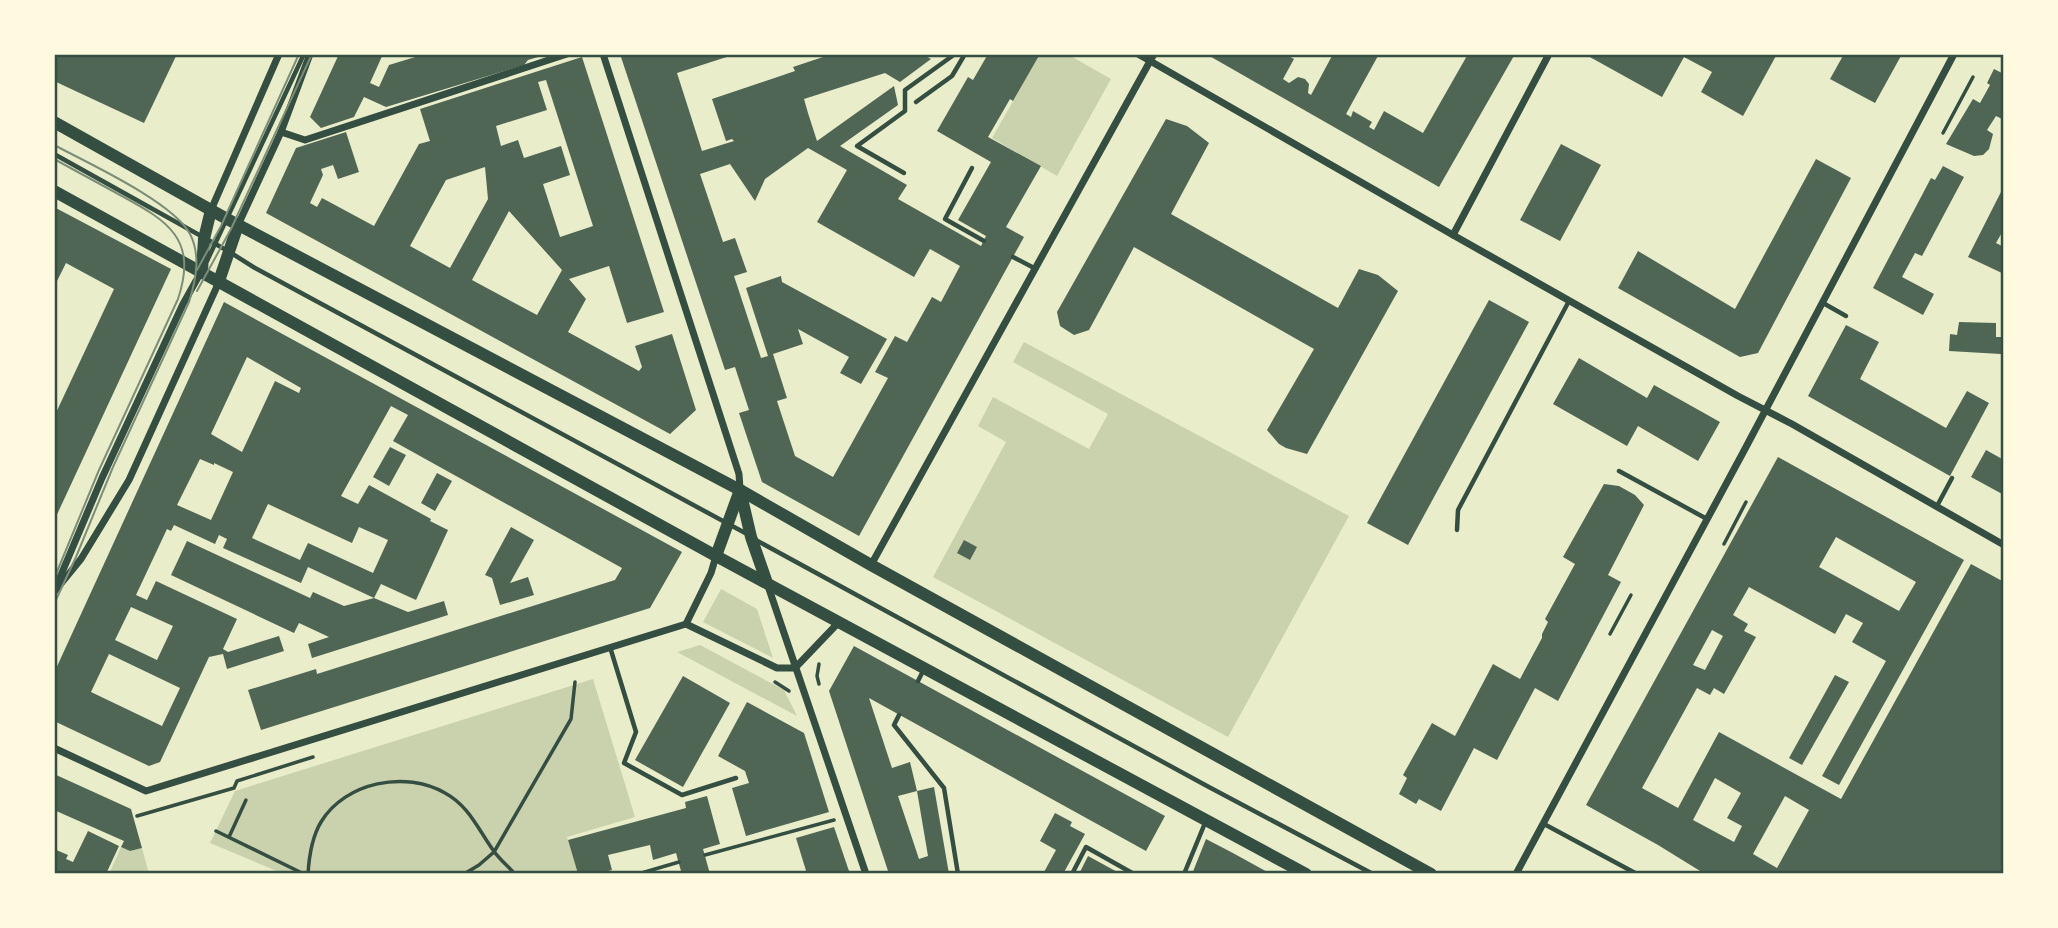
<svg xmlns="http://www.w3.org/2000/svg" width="2058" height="928" viewBox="0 0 2058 928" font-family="'Open Sans',sans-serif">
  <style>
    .green { fill: #cad2ad }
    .building { fill: #4f6655; fill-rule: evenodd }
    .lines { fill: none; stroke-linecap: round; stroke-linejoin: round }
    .path { stroke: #344e41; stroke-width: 3.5 }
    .service { stroke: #344e41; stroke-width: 4.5 }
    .minor { stroke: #344e41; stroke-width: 7 }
    .secondary { stroke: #344e41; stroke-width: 12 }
    .tram { stroke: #7c8e77; stroke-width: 2 }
    .neatline { fill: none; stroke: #344e41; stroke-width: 2.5 }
  </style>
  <rect width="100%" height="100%" fill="#e9edc9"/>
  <g class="green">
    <path d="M1040,54H1067L1111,79L1057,176L992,138Z"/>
    <path d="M1024,342L1349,516L1228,737L933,577L1006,442L978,426L993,397L1089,449L1108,414L1013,362Z"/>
    <path d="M721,589L757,609L773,658L703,622Z"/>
    <path d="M700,645L784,690L797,716L677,652Z"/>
    <path d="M593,679L635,817L567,837L578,874H284L210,843L235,791Z"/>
    <path d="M121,847L130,851L142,848L149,874H109Z"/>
  </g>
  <g class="building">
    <path d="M54,54H177L144,123L54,81Z"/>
    <path d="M339,54H383L370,83L379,87L389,65L425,54L545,55L528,60L524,65L386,107L364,97L354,117L321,128L310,117Z"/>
    <path d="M620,54H736L677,73L702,151L734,141L732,139L726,141L712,99L795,71L793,67L832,54H922L931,59L900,82L885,73L804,99L808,113L817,141L894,86L898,105L840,146L907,185L898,199L981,246L986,236L958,220L991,162L937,131L968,77L973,80L988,54H1040L1013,101L1010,99L988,137L1041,166L1006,227L1024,237L859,536L762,482L739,413L749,410L735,367L725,370ZM808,148L847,170L817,222L914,277L930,249L960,266L941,302L932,297L907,342L895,336L875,372L888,378L833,477L795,456L777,401L787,398L773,354L803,344L798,329L849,357L840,373L861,384L887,339L782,282L781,276L746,288L768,356L761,358L734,276L747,272L735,238L723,242L700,174L730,164L755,201L765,179Z"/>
    <path d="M1206,54H1285L1294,59L1283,79L1289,83L1298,77L1305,79L1309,84L1308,93L1311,95L1333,54H1379L1346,114L1351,117L1353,111L1372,122L1369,127L1374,130L1384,111L1423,133L1468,54H1515L1439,187Z"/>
    <path d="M1589,54H1777L1743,116L1701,92L1712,72L1684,57L1662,97L1588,56Z"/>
    <path d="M1844,54H1902L1875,103L1830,79Z"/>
    <path d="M582,57L664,312L627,323L609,266L569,279L586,299L568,332L639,371L642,367L635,346L672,334L696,410L670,434L266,213L296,148L346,132L359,172L338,179L333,165L321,169L323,175L310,203L317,207L322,198L374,226L419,144L430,141L420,109ZM546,80L593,226L560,237L543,184L570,175L561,146L524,158L518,140L501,146L496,126L547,110L538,82ZM485,167L488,199L450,268L410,246L446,180ZM509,211L562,270L537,315L472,280Z"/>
    <path d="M1994,69L2004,74V120L1996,116L1987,130L1993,134L1989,149L1983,155L1974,156L1946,144L1973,99L1980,103L1990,85L1987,83Z"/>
    <path d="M1166,119L1187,126L1209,143L1171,214L1338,308L1359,269L1378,275L1398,291L1307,454L1286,448L1279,444L1267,430L1314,349L1134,247L1089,330L1074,335L1060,326L1057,312Z"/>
    <path d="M1561,144L1601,165L1560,241L1520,220Z"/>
    <path d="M1816,159L1851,178L1758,353L1740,357L1618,288L1638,251L1735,309Z"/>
    <path d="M1943,166L1964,177L1922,256L1915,253L1902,277L1934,294L1923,315L1873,288L1931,178L1935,180Z"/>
    <path d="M2004,186V229L1996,243L2004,247V274L1968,257Z"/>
    <path d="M54,207L171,269L54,521V417L114,289L66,263L54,287Z"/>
    <path d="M1489,300L1529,322L1408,545L1367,523Z"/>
    <path d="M224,302L682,552L650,608L261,730L248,690L316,669L317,674L615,580L622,568L393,441L408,415L391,406L341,496L358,504L369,485L431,519L430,521L448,530L416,600L381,584L374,598L308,567L301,583L223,548L227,539L219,535L215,544L174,525L171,531L167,529L136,595L147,600L156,581L237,619L223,649L228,652L279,636L284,651L227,669L223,654L209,657L160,762L149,766L54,721V673ZM247,357L301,388L299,393L275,381L242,452L211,434ZM200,459L214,465V463L233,472L211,520L177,505ZM268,504L352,543L359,527L388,540L373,573L308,543L300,560L252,538ZM131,607L173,626L157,660L115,640ZM109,654L180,688L162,726L91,692Z"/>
    <path d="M1959,322L1996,323V337H2002L2001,354L1949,351L1950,334L1957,335Z"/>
    <path d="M1846,325L1879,342L1860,379L1946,428L1967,391L1989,403L1950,476L1808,396Z"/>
    <path d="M1579,358L1647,398L1654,385L1720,422L1698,461L1638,426L1627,446L1553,404Z"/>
    <path d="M390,447L406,455L389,486L373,477Z"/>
    <path d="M1986,450L2004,460V495L1971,477Z"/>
    <path d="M1778,457L1964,560L1839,785L1822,776L1886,661L1852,642L1863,623L1846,614L1835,634L1749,587L1733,615L1748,624L1744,631L1756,637L1724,694L1714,688L1710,695L1697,688L1642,788L1678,808L1719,732L1841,799L1971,564L2004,582V874H1705L1658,845L1586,805ZM1836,537L1916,582L1899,611L1819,567ZM1712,630L1723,636L1705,670L1693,665ZM1715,778L1741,793L1727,818L1742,826L1734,842L1693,820ZM1785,796L1809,810L1777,868L1753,854Z"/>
    <path d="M437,473L452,481L435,511L421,503Z"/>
    <path d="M1604,484L1619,486L1635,495L1644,505L1608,575L1621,582L1558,701L1535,688L1497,760L1474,748L1441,811L1419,799L1416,804L1399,794L1407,778L1403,775L1432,723L1455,736L1493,664L1520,679L1542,638V634L1548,622L1545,619L1575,564L1563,557Z"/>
    <path d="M511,527L534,540L510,583L528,577L534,595L500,605L492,578L485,575Z"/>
    <path d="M964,540L977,547L970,560L957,553Z"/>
    <path d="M187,541L310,598L313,592L344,606L374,598L408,612L444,601L448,615L312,658L308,644L329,637L299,623L294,633L171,575Z"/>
    <path d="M854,646L1165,816L1146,851L869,698L892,768L910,762L917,791L898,796L919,859L928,856L917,791L934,787L949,874H931L930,871L923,874H889L829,691Z"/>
    <path d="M1835,675L1849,682L1802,765L1789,758Z"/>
    <path d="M683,676L730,703L683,787L635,760Z"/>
    <path d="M747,702L804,733L829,812L746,836L732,788L749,783L745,771L718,756Z"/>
    <path d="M54,774L131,809L142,848L130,851L121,847L124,841L54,810Z"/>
    <path d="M707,796L720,844L703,849L710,874H674L681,871L676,853L653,860L650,845L608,855L612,870L596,874H578L568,840L686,808L685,802Z"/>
    <path d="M1055,813L1072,822L1070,826L1085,834L1063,874H1043L1056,850L1040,841Z"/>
    <path d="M834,827L850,874H807L796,838Z"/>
    <path d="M88,831L119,846L106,874H54V849L68,855L66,859L73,862Z"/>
    <path d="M1206,839L1231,852L1271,874H1192Z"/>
    <path d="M1088,856L1121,874H1079Z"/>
  </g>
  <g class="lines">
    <g class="path">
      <path d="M1943,133L1973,77"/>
      <path d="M1724,544L1746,502"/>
      <path d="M1610,634L1631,595"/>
      <path d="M775,682L789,691"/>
      <path d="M819,684L817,676L819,664"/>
      <path d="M137,816L234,788L237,781L313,757"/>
      <path d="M216,831L304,874"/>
      <path d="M229,837L246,800"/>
      <path d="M705,855L834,820"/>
      <path d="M308,874C309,857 312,837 321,822C345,782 406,770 445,793C469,806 478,829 493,850C499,859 508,866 515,874"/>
      <path d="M464,874L479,865L494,852L571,719L575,682"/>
      <path d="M638,874L679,862"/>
    </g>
    <g class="service">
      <path d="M916,102L952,76L965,54"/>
      <path d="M54,154L228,251L255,268L747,534"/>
      <path d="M972,168L945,219L984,241"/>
      <path d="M904,173L857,146L905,111V90L955,54"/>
      <path d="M1013,257L1036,269"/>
      <path d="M207,261L304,54"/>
      <path d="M1823,303L1846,316"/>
      <path d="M1619,471L1707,519"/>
      <path d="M1937,506L1952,478"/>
      <path d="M1457,530L1458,510L1569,301"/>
      <path d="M754,539L1207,786L1373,874"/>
      <path d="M610,647L636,732L624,763L682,795L736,778"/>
      <path d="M918,681L924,669"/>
      <path d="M899,715L894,725L944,788L958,874"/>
      <path d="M1544,824L1637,874"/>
      <path d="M1072,874L1086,847L1134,874"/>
      <path d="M1184,874L1205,823"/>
    </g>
    <g class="minor">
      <path d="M603,54L739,474L740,489"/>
      <path d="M1138,54L1453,235L1738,396L1792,424L2004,545"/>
      <path d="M281,132L305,140L567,54"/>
      <path d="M211,210L279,54"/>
      <path d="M238,225L281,132L310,54"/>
      <path d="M1453,235L1549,54"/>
      <path d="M871,565L1154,54"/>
      <path d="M58,582L102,478L183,304L201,272"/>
      <path d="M767,583L866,874"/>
      <path d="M54,592L81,559L129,480L219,282"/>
      <path d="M686,624L777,668H795L839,622"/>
      <path d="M686,624L711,573L716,556"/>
      <path d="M54,748L146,791L686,624"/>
      <path d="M1516,874L1746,447L1954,54"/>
    </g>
    <g class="secondary">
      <path d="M54,122L227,219L740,490L871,565L1431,874"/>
      <path d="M54,191L716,556L1306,874"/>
      <path d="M202,271L204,239L211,210"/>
      <path d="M219,281L238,225"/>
      <path d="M740,490L751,537L767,583"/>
      <path d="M716,556L740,490"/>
    </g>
    <g class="tram">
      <path d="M54,145C88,163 173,202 190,234C201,255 196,280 189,302L113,467L76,557L54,604"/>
      <path d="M54,159C76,171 98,183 120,195C168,221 198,239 178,299L99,470L54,579"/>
      <path d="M197,270L221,226L299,54"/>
      <path d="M197,291L231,229L312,54"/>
    </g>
  </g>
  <rect width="2058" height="928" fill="none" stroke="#fefae0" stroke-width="112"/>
  <rect x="56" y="56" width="1946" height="816" class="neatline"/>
</svg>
